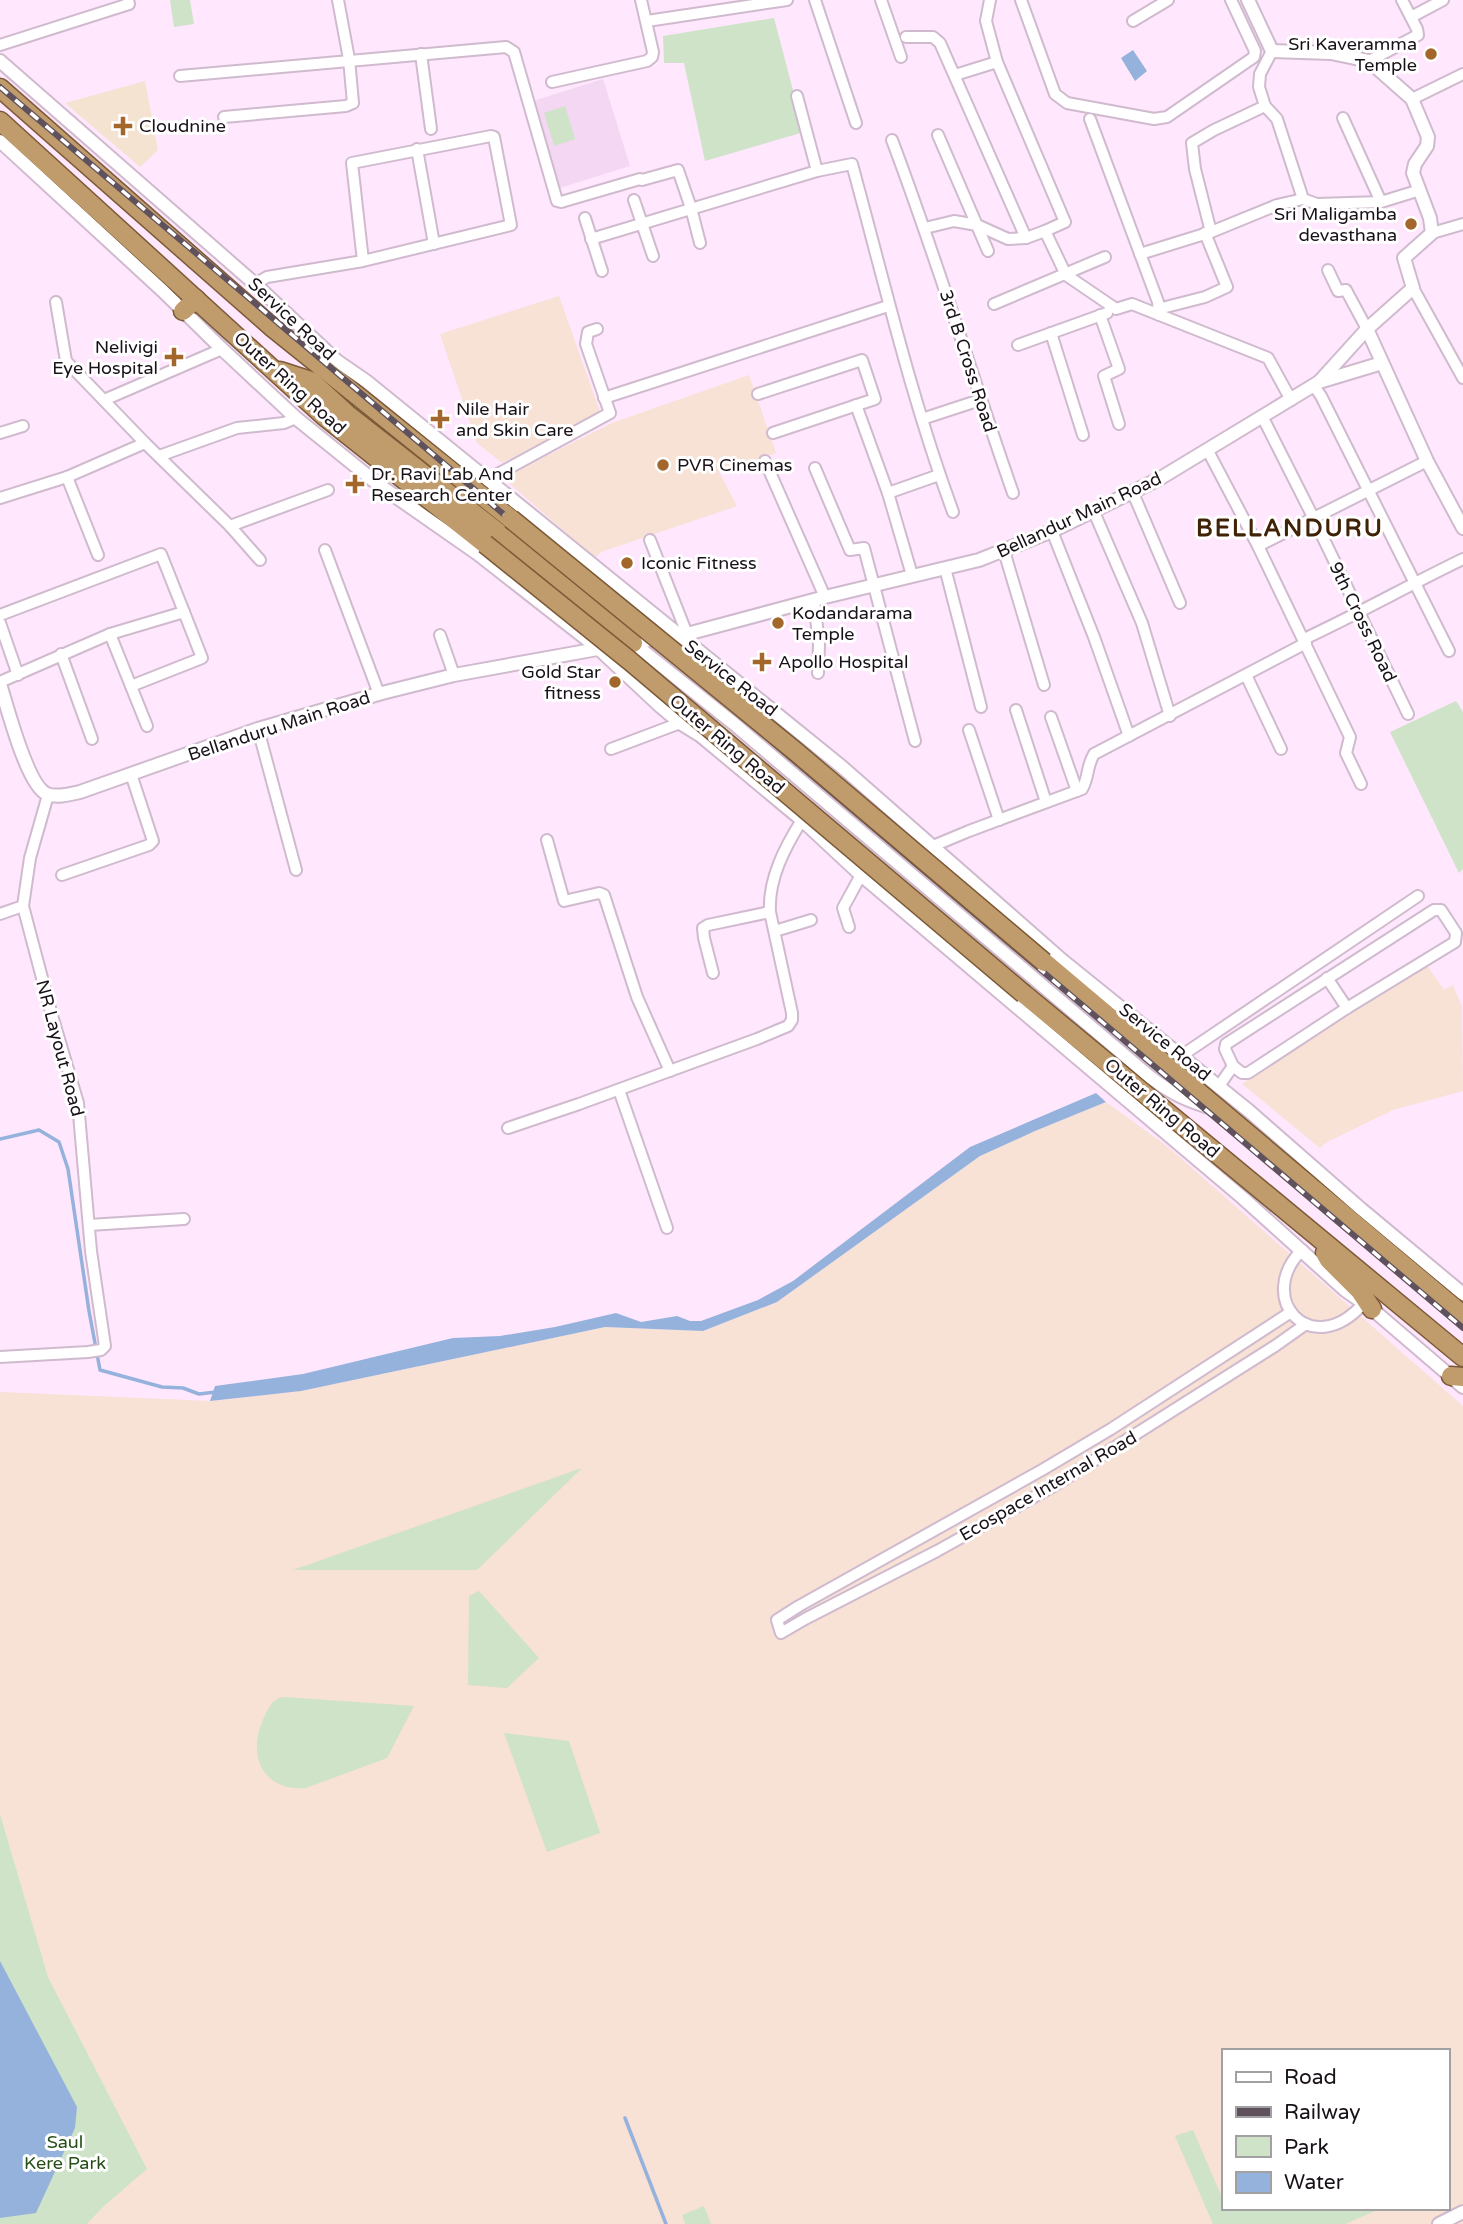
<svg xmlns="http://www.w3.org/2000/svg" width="1463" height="2224" viewBox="0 0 1463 2224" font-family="'Varela Round',sans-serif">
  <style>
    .commercial { fill: #f8e1d5; fill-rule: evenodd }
    .built { fill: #f4d7f2 }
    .medical { fill: #f5e3d2 }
    .green { fill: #cee3c7 }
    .water { fill: #95b2dc }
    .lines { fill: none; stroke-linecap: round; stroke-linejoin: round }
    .stream { stroke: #95b2dc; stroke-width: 3.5 }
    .minor-casing { stroke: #d0bace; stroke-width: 14 }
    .tertiary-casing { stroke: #d0bace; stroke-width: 16 }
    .trunk-casing { stroke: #7c5a37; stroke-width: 21 }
    .minor { stroke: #fff; stroke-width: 10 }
    .tertiary { stroke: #fff; stroke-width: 12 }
    .trunk { stroke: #c09b6c; stroke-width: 18 }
    .rail-casing { stroke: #5f525d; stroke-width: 6 }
    .rail { stroke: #fff; stroke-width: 3.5; stroke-dasharray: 10; stroke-linecap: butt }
    .trunk-bridge-casing { stroke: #7c5a37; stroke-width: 21; stroke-linecap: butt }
    .trunk-bridge { stroke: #c09b6c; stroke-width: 18 }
    .poi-dot { fill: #a4672b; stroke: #fff; stroke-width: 2.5 }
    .labels { text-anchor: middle; stroke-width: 6; stroke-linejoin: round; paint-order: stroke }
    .poi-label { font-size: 18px; fill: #191118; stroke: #fff; text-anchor: start }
    .street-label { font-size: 18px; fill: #191118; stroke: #fff }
    .park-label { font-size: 18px; fill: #254f16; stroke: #fff }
    .district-label { font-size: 24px; font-weight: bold; letter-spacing: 2px; fill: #402306; stroke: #fff }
  </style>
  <rect width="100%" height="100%" fill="#ffe7fd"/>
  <g class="commercial">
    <path d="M559,296L600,412L502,463L477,443L440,334Z"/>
    <path d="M749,375L776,453L719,472L737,506L601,552L595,558L503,478L612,423Z"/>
    <path d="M1424,961L1444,990L1453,985L1462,1007L1463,1091L1393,1110L1327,1142L1320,1148L1242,1084Z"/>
    <path d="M1106,1102L1168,1147L1463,1406V2224H87L103,2207L147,2169L48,1977L0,1814V1392L211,1401L301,1391L605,1327L703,1331L777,1302L980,1156L1035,1131ZM1223,2051H1447V2208H1223Z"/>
  </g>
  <path class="built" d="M603,79L630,166L553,190L530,102Z"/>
  <path class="medical" d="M145,81L158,150L140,167L65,103Z"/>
  <g class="green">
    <path d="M170,0H190L194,24L174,27Z"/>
    <path d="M774,18L804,132L705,161L684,63H664L663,36Z"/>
    <path d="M565,106L575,139L554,146L544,113Z"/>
    <path d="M1456,701L1463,712V869L1459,873L1390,732Z"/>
    <path d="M582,1468L477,1570H293Z"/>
    <path d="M479,1591L539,1658L507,1688L468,1685L469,1596Z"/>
    <path d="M284,1697L414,1706L387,1758L306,1788C263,1792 247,1755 263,1720C268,1709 271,1699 284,1697Z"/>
    <path d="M504,1733L569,1741L600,1833L547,1852Z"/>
    <path d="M0,1814L48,1977L147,2169L103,2207L87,2224H0Z"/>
    <path d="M1193,2130L1221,2195L1223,2194V2208H1382L1345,2224H1213L1175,2136Z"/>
    <path d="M704,2206L711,2224H685L682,2215Z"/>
  </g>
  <g class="water">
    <path d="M1133,50L1147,71L1135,81L1121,58Z"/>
    <path d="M1096,1093L1106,1102L1035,1131L980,1156L777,1302L703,1331L605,1327L301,1391L210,1401L215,1386L303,1374L453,1338L500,1336L555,1327L616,1313L641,1322L677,1316L690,1321H701L758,1300L793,1281L970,1147Z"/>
    <path d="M0,1961L77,2107L75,2128L36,2213L0,2218Z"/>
  </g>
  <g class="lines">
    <g class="stream">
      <path d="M0,1139L39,1130L59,1142L68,1169L89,1311L100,1370L162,1387L183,1388L199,1394L216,1392"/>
      <path d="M625,2118L666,2224"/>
    </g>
    <defs>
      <g id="minor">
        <path d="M815,0L856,123"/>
        <path d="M881,0L901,57"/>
        <path d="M990,0L986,21L997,62L1065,222L1045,231"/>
        <path d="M1021,0L1055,94L1067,103L1154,119L1167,117L1254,57L1255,51L1231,0"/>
        <path d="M1411,17L1443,0"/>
        <path d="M647,21L787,0"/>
        <path d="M1133,21L1168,0"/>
        <path d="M906,37H933L940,43L1026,238"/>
        <path d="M0,45L129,4L128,0"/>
        <path d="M1272,51L1260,74L1259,87L1265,106L1277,119L1303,199L1317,204L1381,202L1420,190"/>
        <path d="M421,54L431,129"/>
        <path d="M1369,61L1418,35L1417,29L1402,0"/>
        <path d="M955,75L997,62"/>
        <path d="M180,76L506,47L514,52L557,201L561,202L640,179L642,180L678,170L691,208L700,243"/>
        <path d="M552,82L647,61L652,57L653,52L641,0"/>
        <path d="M797,96L817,171"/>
        <path d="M1412,99L1463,74"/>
        <path d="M224,117L346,106L353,103L349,59L338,0"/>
        <path d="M1343,118L1381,202"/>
        <path d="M1090,119L1158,302L1159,315"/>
        <path d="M938,135L988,251"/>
        <path d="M892,140C936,256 972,376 1013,493"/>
        <path d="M417,149L434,244"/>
        <path d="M634,200L653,256"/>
        <path d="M585,218L602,271"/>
        <path d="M925,228L954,221L977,225L1008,239L1026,238L1045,231L1066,275L1116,309L1132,304L1268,358L1291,400"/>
        <path d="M1211,232L1195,169L1192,143L1214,130L1265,106"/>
        <path d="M1432,233L1463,224"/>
        <path d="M591,239L817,171L852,164C884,281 911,398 953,512"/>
        <path d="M1140,254L1211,232L1277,205L1303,199"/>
        <path d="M1328,270L1338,291L1346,290L1367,329"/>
        <path d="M255,284L267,277L363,261L511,225L494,137L491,136L352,163L363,261"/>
        <path d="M1413,288L1463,378"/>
        <path d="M56,302L66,361L145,443L230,526L260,560"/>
        <path d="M994,304L1105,257"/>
        <path d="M1158,309L1205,297L1227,287L1205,233"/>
        <path d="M1100,315L1119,369L1104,376L1119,424"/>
        <path d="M1051,333L1083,435"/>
        <path d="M1018,345L1107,313"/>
        <path d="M1314,386L1321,396L1449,651"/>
        <path d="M758,394L862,360L875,399L773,433"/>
        <path d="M604,398L888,306"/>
        <path d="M104,400L222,349"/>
        <path d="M856,405L888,493L912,575"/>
        <path d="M1263,418L1314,519L1408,714"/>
        <path d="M922,419L980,400"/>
        <path d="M0,433L23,426"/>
        <path d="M1208,451L1258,546L1427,461"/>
        <path d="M159,456L237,428L284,423L296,418"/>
        <path d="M765,461L825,597"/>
        <path d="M815,468L850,550L864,548L915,741"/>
        <path d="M67,477L98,555"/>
        <path d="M487,480L610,413L586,344L588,332L597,329"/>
        <path d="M888,493L939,475"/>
        <path d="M1133,493L1180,603"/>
        <path d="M0,498L67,477L145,443"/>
        <path d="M1094,512L1142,623L1170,716"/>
        <path d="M230,526L328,490"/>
        <path d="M1052,531L1094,637L1129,736"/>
        <path d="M650,540L687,634"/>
        <path d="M1258,546L1350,737L1346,753L1361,784"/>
        <path d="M325,550L379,694"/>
        <path d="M1004,551L1044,685"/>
        <path d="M945,568L981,707"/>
        <path d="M814,600L819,644L818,673"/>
        <path d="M0,615L161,554L184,612"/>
        <path d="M0,623L18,675"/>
        <path d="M110,634L147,726"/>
        <path d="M440,635L454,675"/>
        <path d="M1304,639C1358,614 1409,585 1463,559"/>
        <path d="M61,654L92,739"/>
        <path d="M1246,675L1281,749"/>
        <path d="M0,682L110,634L184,612L202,658L131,686"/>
        <path d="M1016,710L1046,802"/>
        <path d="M1051,717L1077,791"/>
        <path d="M258,729L296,870"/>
        <path d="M969,730L999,820"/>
        <path d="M611,749L680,723"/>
        <path d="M547,840L564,901L599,893L604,895L637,997L670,1071"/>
        <path d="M933,846L969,831L1082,789C1089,778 1086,767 1094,754L1306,643"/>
        <path d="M62,875L149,845L153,841L131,774"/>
        <path d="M0,914L23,906"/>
        <path d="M849,927L843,908L861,875"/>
        <path d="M775,931L811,920"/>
        <path d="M713,973L704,938L703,928L708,925L770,912"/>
        <path d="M1327,978L1347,1008"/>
        <path d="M1181,1056L1418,896"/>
        <path d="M1219,1086L1233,1066L1242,1073H1248L1347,1008L1455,942L1456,933L1441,910H1434L1226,1044L1225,1049L1233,1066"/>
        <path d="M619,1090L667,1228"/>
        <path d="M508,1128L579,1104L757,1039L788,1026L792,1020V1013L770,912C768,879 785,847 802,820"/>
        <path d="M89,1225L184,1219"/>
        <path d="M1302,1250C1254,1298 1311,1362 1363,1304"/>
        <path d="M1291,1312L1111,1429L1042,1470L799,1606L777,1620L781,1633L805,1619L937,1551L1052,1487L1275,1346L1306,1324"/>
        <path d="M0,1357L88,1352L101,1350L105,1346L91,1251L78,1103L51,1012L23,906L30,858L48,795"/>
      </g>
      <g id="tertiary">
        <path d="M1248,0L1272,51L1331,53L1369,61L1412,99L1428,137L1427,146L1415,164L1413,173L1430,218L1432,233L1404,258L1413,288L1367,329L1319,382"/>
        <path d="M0,61L255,284L337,361L366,381L842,767L1063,961L1249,1111L1361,1209L1463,1294"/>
        <path d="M0,141L163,291L222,349L296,418L379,485L478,554L598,648L661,707L680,723L701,736L802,820L861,875L1244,1199L1345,1290L1372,1309L1463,1387"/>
        <path d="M1367,329L1427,461L1463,528"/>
        <path d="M633,643L733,723L1150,1077C1172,1094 1188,1101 1215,1109"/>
        <path d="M625,644L687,634L825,597L979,560L1052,531L1159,479L1319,382L1382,363"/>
        <path d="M0,684C7,706 27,786 47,794C56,798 71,794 80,792L258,729L382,693L454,675L603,648"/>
        <path d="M1439,2224L1463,2212"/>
      </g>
      <g id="trunk">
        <path d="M0,88L273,328L511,519"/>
        <path d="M0,121L324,416L485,544"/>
        <path d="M183,311L196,299"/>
        <path d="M280,371L311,381L347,414L513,544L633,643"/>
        <path d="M1044,962L1463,1315"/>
        <path d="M1024,994L1463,1357"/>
        <path d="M1325,1253L1329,1260L1360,1291L1372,1309"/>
        <path d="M1451,1376L1463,1377"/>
      </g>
    </defs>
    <use href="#minor" class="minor-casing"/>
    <use href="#tertiary" class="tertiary-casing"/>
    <use href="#trunk" class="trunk-casing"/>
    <use href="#minor" class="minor"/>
    <use href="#tertiary" class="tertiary"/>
    <use href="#trunk" class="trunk"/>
    <defs>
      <path id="rail" d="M0,87L1463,1328"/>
    </defs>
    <use href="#rail" class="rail-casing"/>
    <use href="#rail" class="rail"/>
    <defs>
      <g id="trunk-bridge">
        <path d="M511,519L795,751L1044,962"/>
        <path d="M485,544L630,661L1024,994"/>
      </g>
    </defs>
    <use href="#trunk-bridge" class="trunk-bridge-casing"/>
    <use href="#trunk-bridge" class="trunk-bridge"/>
  </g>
  <g class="poi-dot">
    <circle cx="1431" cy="54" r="7"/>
    <path d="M119.5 115.5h7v7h7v7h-7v7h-7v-7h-7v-7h7z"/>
    <circle cx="1411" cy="224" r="7"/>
    <path d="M170.5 346.5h7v7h7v7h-7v7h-7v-7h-7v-7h7z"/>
    <path d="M436.5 408.5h7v7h7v7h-7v7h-7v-7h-7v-7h7z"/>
    <circle cx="663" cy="465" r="7"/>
    <path d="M351.5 473.5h7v7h7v7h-7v7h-7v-7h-7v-7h7z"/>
    <circle cx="627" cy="563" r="7"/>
    <circle cx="778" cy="623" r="7"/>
    <path d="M758.5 651.5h7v7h7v7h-7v7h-7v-7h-7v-7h7z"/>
    <circle cx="615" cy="682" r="7"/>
  </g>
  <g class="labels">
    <g class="poi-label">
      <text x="1417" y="50" text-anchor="end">Sri Kaveramma<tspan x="1417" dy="21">Temple</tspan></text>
      <text x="139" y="132">Cloudnine</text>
      <text x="1397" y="220" text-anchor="end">Sri Maligamba<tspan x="1397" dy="21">devasthana</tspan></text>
      <text x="158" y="353" text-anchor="end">Nelivigi<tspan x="158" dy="21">Eye Hospital</tspan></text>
      <text x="456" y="415">Nile Hair<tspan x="456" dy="21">and Skin Care</tspan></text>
      <text x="677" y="471">PVR Cinemas</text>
      <text x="371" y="480">Dr. Ravi Lab And<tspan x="371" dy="21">Research Center</tspan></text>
      <text x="641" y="569">Iconic Fitness</text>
      <text x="792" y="619">Kodandarama<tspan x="792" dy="21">Temple</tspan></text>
      <text x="778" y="668">Apollo Hospital</text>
      <text x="601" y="678" text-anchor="end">Gold Star<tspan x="601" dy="21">fitness</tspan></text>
    </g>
    <g class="street-label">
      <text transform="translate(292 319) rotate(43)" y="6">Service Road</text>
      <text transform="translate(968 361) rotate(72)" y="6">3rd B Cross Road</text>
      <text transform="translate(290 383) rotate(42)" y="6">Outer Ring Road</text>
      <text transform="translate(1079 515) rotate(-25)" y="6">Bellandur Main Road</text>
      <text transform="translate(1363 622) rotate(64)" y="6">9th Cross Road</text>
      <text transform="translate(731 678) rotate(38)" y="6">Service Road</text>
      <text transform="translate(279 726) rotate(-18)" y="6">Bellanduru Main Road</text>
      <text transform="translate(727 744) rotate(40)" y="6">Outer Ring Road</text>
      <text transform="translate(1165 1042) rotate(39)" y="6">Service Road</text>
      <text transform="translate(60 1048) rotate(75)" y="6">NR Layout Road</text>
      <text transform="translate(1162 1108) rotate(40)" y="6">Outer Ring Road</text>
      <text transform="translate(1048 1486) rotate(-30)" y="6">Ecospace Internal Road</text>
    </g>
    <g class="park-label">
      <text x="65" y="2148">Saul<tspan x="65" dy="21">Kere Park</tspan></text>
    </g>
    <g class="district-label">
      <text x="1290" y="536">BELLANDURU</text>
    </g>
  </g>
  <rect x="1222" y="2049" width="228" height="161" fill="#ffffff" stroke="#a3a0a3" stroke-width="2"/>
  <rect x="1236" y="2072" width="35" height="10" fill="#ffffff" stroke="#a3a0a3" stroke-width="2"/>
  <text x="1284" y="2084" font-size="21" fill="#191118">Road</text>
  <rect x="1236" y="2107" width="35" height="10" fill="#5f525d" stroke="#a3a0a3" stroke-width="2"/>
  <text x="1284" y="2119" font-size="21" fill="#191118">Railway</text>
  <rect x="1236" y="2136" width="35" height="21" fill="#cee3c7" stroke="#a3a0a3" stroke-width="2"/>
  <text x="1284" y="2154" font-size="21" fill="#191118">Park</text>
  <rect x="1236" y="2172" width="35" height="21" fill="#95b2dc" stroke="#a3a0a3" stroke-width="2"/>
  <text x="1284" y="2189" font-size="21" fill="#191118">Water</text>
</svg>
